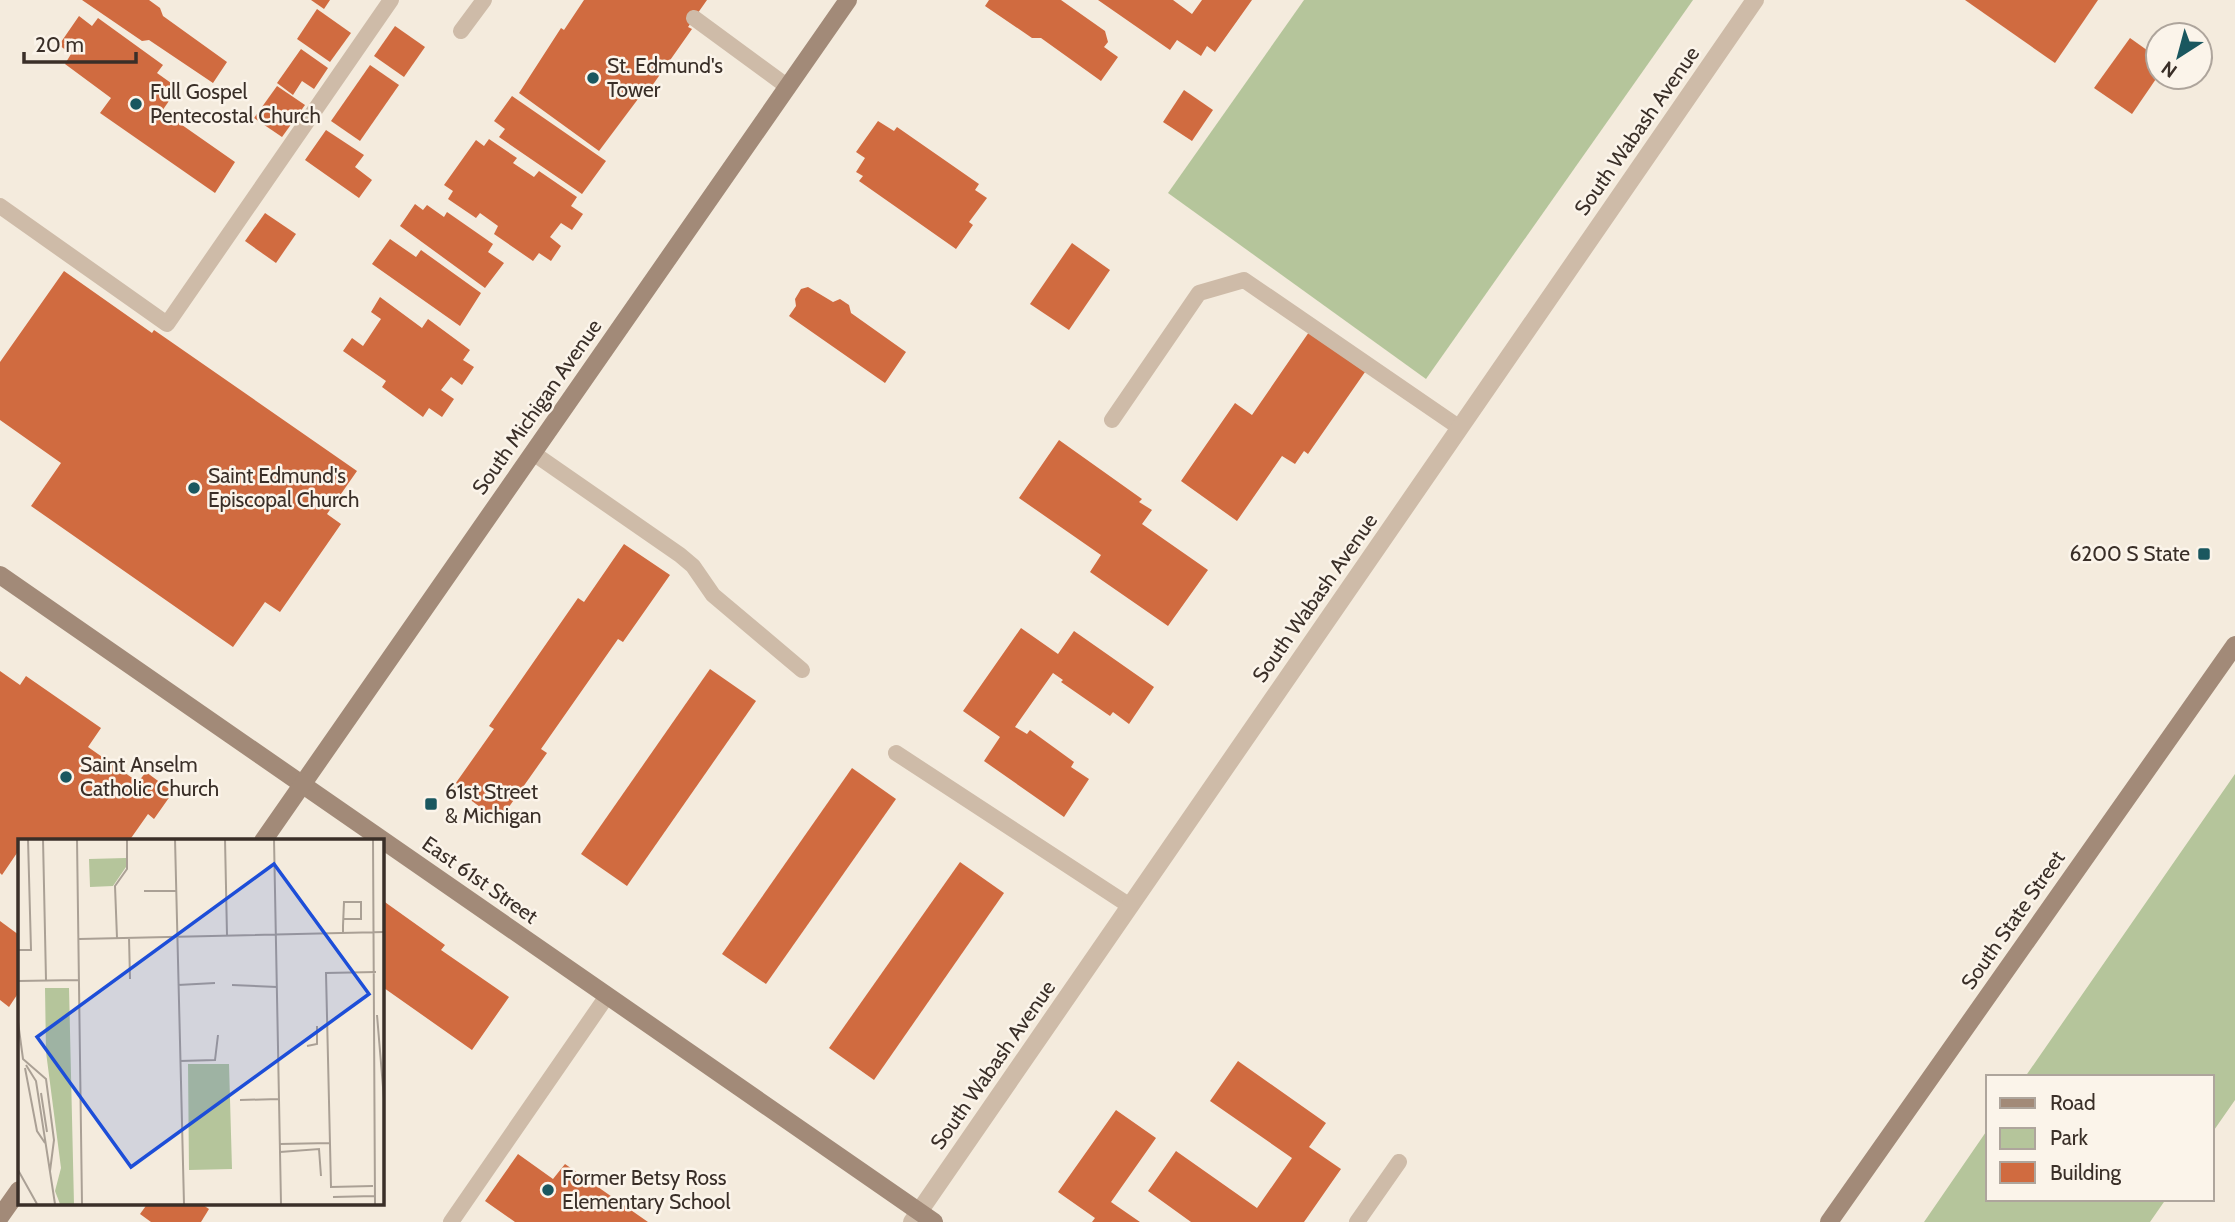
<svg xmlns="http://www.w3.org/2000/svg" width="2235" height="1222" viewBox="0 0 2235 1222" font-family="Cabin,sans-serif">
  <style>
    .green { fill: #b5c59b }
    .building { fill: #d06b40 }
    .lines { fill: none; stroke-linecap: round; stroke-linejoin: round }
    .lane { stroke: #cebba8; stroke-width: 16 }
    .street { stroke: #cebba8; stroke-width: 18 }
    .secondary { stroke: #a28a78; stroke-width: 18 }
    .poi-dot { fill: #1a575f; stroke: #fbf4ea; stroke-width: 2.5 }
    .labels { text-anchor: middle; stroke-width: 5; stroke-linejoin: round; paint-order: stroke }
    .poi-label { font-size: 21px; fill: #3a2f28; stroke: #fbf4ea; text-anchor: start }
    .street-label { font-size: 21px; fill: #3a2f28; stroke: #fbf4ea }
    .inset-road { fill: none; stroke: #aaa095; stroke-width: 2 }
    .view { fill: #1d4ed8; fill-opacity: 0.15; stroke: #1d4ed8; stroke-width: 3.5 }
    .inset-edge { fill: none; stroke: #3a2f28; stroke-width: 3.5 }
  </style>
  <rect width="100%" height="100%" fill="#f4ebdd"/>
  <g class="green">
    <path d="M1304,0H1693L1426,379L1168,193Z"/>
    <path d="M2235,774V1100L2212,1133V1077H2025Z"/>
    <path d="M1988,1129V1199H2166L2150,1222H1924Z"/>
  </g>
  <g class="building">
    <path d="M82,0H149L160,8L163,16L227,62L213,83L149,40L142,41Z"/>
    <path d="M311,0H330L324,9Z"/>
    <path d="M584,0H707L688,27L692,29L647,93L644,91L599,151L519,93L561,28L564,30Z"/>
    <path d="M989,0H1061L1105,31L1108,42L1104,47L1118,57L1101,81L1041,38H1032L985,6Z"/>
    <path d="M1098,0H1173L1192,14L1202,0H1252L1215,52L1207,46L1201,56L1177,40L1170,50Z"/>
    <path d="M1965,0H2098L2055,63Z"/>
    <path d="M317,9L351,33L330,62L297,39Z"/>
    <path d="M79,16L92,26L98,18L163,65L157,73L178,88L162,111L235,162L215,193L100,113L111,98L65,64L71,54L59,45Z"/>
    <path d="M395,26L425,47L404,77L374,56Z"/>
    <path d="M2130,38L2158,58V76L2132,114L2094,88Z"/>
    <path d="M301,49L328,68L314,89L302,81L293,95L277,83Z"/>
    <path d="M370,65L399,85L360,141L331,121Z"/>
    <path d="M277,86L305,105L282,137L254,118Z"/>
    <path d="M1184,90L1213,110L1192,141L1163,122Z"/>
    <path d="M512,96L606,161L582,194L499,137L505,129L494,121Z"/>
    <path d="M878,121L894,131L897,127L979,184L975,190L987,198L969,222L973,225L956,249L859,181L863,176L856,172L865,158L856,152Z"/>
    <path d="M326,130L364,155L355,167L372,180L359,198L305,160Z"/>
    <path d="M489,139L517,158L513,163L534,177L539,171L577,197L571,206L583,214L572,230L561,223L550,237L561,246L551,261L539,253L533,261L494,234L498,226L480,213L476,218L448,199L453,191L444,185L476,140L484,146Z"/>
    <path d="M415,204L423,210L427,205L444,217L447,212L493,244L488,252L504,263L485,288L400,226Z"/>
    <path d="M265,213L296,234L276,263L245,241Z"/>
    <path d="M390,239L416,257L421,250L481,293L460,326L372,264Z"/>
    <path d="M1072,243L1110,270L1069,330L1030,304Z"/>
    <path d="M64,271L152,333L154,330L357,471L327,514L341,524L280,612L265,602L233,647L31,506L61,463L0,420V362Z"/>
    <path d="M808,287L833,302L840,299L849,305L851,313L906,352L885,383L789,316L796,306L795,299L801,289Z"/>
    <path d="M380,297L422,328L428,319L470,350L463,360L474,367L462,385L451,377L441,390L454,399L442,417L429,408L423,417L382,387L386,381L343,351L352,338L363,346L381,319L371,312Z"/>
    <path d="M1309,332L1365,372L1308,454L1304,451L1295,464L1282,456L1237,521L1181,481L1235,403L1252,415Z"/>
    <path d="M1059,440L1142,499L1139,502L1152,510L1142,524L1208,570L1168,626L1090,572L1101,555L1019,498Z"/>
    <path d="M624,544L670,575L623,642L618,639L541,749L547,753L499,821L453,787L494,729L489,726L578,598L584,602Z"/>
    <path d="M1021,628L1058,654L1074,631L1154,687L1129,724L1113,712L1110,716L1061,682L1063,680L1053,673L1015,727L1027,734L1030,730L1074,762L1071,767L1089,779L1064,817L984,761L1000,737L963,711Z"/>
    <path d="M710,669L756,701L627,886L581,854Z"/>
    <path d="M0,671L20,685L26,676L101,728L88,747L138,782L146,772L173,792L154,819L148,814L129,841H19V855L17,853L2,875L0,873Z"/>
    <path d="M852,768L896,799L766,984L722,954Z"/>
    <path d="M960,862L1004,893L874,1080L829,1048Z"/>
    <path d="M382,900L445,945L441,950L509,997L472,1050L384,988L382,993Z"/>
    <path d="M0,921L19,935V992L9,1007L0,1000Z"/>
    <path d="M1238,1061L1326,1123L1309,1147L1341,1169L1304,1222H1191L1148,1191L1176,1151L1257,1208L1292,1158L1210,1101Z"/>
    <path d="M1116,1110L1156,1138L1111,1202L1140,1222H1092L1095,1218L1058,1192Z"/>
    <path d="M518,1154L553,1179L565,1164L648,1222H515L485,1201Z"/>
    <path d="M148,1203H200L209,1209L201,1222H151L140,1214Z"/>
  </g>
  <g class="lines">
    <g class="lane">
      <path d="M694,18L788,87"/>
      <path d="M461,31L484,0"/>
      <path d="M0,206L167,324L391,0"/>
      <path d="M1112,420L1199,293L1244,280L1460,428"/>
      <path d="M533,453L680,555L693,566L713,595L802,670"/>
      <path d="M896,753L1130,906"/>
      <path d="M451,1222L607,996"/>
      <path d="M1357,1222L1399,1162"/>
    </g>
    <path class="street" d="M912,1222L1755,0"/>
    <g class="secondary">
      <path d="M0,575L934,1222"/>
      <path d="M263,841L848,0"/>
      <path d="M0,1217L19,1190"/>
      <path d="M1829,1222L2235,645"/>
    </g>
  </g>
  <g class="poi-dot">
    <circle cx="593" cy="78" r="7"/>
    <circle cx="136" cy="104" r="7"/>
    <circle cx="194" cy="488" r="7"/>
    <rect x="2197" y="547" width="14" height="14" rx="3.5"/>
    <circle cx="66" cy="777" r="7"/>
    <rect x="424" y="797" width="14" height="14" rx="3.5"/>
    <circle cx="548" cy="1190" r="7"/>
  </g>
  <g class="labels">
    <g class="poi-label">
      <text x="607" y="73">St. Edmund's<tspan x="607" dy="24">Tower</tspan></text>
      <text x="150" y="99">Full Gospel<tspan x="150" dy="24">Pentecostal Church</tspan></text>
      <text x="208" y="483">Saint Edmund's<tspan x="208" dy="24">Episcopal Church</tspan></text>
      <text x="2190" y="561" text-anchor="end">6200 S State</text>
      <text x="80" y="772">Saint Anselm<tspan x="80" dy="24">Catholic Church</tspan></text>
      <text x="445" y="799">61st Street<tspan x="445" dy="24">&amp; Michigan</tspan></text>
      <text x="562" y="1185">Former Betsy Ross<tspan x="562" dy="24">Elementary School</tspan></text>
    </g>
    <g class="street-label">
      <text transform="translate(1637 131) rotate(-55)" y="7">South Wabash Avenue</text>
      <text transform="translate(537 407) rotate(-55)" y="7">South Michigan Avenue</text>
      <text transform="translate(1315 598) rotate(-55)" y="7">South Wabash Avenue</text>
      <text transform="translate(480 880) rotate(35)" y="7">East 61st Street</text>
      <text transform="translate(2013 920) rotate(-55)" y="7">South State Street</text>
      <text transform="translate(993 1065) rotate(-55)" y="7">South Wabash Avenue</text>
    </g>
  </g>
  <g transform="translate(18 839)">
    <rect width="366" height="366" fill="#f4ebdd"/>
    <path d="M108,19V28L95,47L72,48L71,20ZM27,149H51L56,365H42L37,352L43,329L28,213ZM170,225H211L214,330L171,331Z" fill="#b5c59b"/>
    <path class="inset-road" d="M25,0L28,141M59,0L64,365M157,0L166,365M207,0L209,96M256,0L263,365M355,0L357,365M126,52H158M325,94V87L326,63H343V80H325M111,98L112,140M99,99L97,47L109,30V0M61,100L366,93M0,111H13L10,0M0,142L61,141M160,146L197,144M214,146L259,148M359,176L366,260M0,183L5,220L28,240L36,301L32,332M289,207L299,205V187M162,222L197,221L200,196M8,226L18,242L37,365M7,229L19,292L27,304M23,254L29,293M222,261L261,260M262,305L312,304M262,313L301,310L303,337M0,331L19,365M355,347L313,348L308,134L358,133M315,358L356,357"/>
    <path class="view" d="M256,25L351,155L113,328L19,198Z"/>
    <rect width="366" height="366" class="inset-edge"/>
  </g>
  <rect x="1986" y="1075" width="228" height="126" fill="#fbf4ea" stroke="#aea59c" stroke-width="2"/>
  <rect x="2000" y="1098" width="35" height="10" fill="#a28a78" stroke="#aea59c" stroke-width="2"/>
  <text x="2050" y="1110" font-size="21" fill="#3a2f28">Road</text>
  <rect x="2000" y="1128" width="35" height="21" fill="#b5c59b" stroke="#aea59c" stroke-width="2"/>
  <text x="2050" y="1145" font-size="21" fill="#3a2f28">Park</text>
  <rect x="2000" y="1162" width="35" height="21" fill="#d06b40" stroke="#aea59c" stroke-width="2"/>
  <text x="2050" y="1180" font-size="21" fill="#3a2f28">Building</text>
  <g transform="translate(2179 56) rotate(216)"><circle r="33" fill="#fbf4ea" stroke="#aea59c" stroke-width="2"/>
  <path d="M0-5L12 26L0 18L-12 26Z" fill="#1a575f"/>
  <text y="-10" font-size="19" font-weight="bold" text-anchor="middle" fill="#3a2f28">N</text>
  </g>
  <path d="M24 52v10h112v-10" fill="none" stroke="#3a2f28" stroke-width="3.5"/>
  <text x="35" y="52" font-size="21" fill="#3a2f28" stroke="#fbf4ea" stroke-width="5" paint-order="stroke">20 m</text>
</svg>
